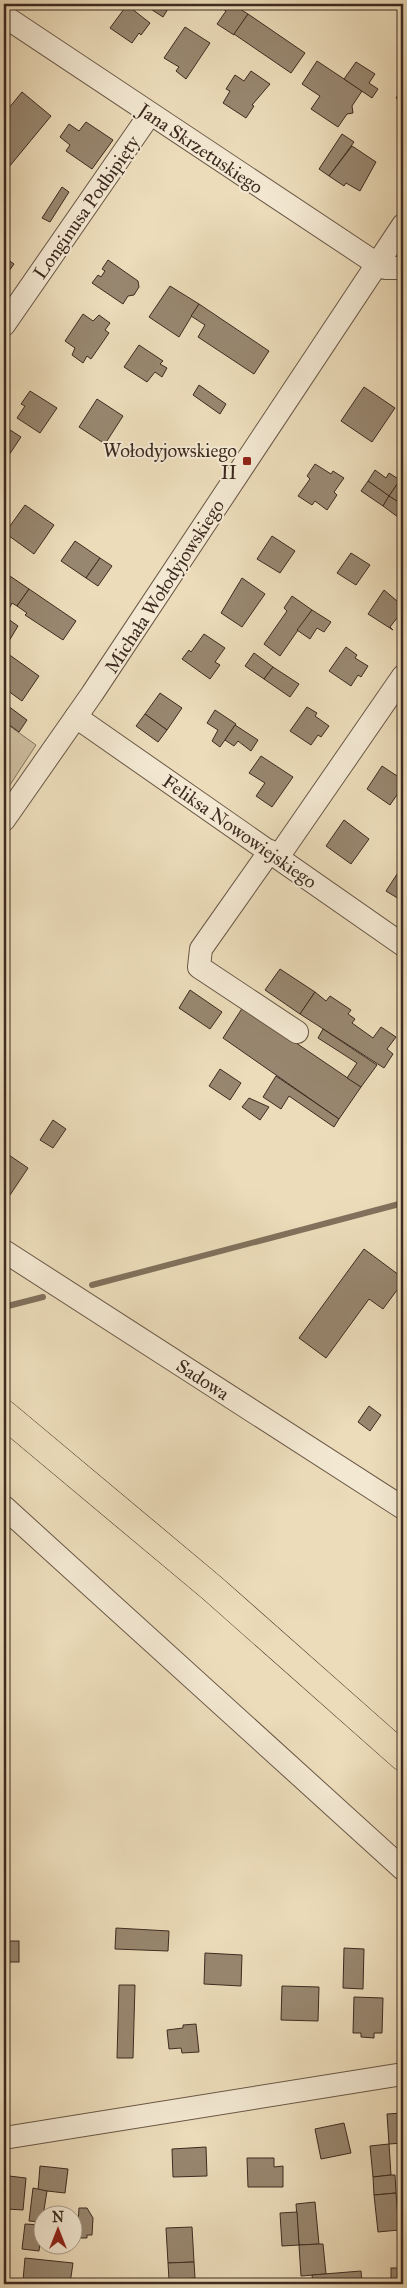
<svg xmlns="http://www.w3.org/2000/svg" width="407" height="2288" viewBox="0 0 407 2288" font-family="'IM FELL Great Primer',serif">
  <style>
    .green { fill: #cebea0; stroke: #867460 }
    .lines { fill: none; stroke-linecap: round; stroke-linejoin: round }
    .stream { stroke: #82715d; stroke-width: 6 }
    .building { fill: #988770; stroke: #3d2b20 }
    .minor-casing { stroke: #695746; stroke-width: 24 }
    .highway-casing { stroke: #3d2b20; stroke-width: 29 }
    .minor { stroke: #f3e8d2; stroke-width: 22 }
    .highway { stroke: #ecdcba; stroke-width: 28 }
    .poi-dot { fill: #8f2418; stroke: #f3e8d2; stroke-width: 2 }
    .labels { text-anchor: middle; stroke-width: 4; stroke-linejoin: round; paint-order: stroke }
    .street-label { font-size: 19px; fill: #3d2b20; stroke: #f3e8d2 }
    .poi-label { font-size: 19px; fill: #3d2b20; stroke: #f3e8d2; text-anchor: end }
  </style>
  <rect width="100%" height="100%" fill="#ecdcba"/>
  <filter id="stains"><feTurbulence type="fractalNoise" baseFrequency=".004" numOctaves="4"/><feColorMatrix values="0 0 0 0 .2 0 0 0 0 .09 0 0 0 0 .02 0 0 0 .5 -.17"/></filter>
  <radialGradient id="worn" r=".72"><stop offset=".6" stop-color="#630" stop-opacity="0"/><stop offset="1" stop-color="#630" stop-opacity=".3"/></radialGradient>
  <path class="green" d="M4,722L36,745L4,794Z"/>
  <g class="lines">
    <g class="stream">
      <path d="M92,1285L403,1203"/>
      <path d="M4,1307L43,1297"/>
    </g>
  </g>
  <g class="building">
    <path d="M143,4H171L163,17Z"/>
    <path d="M215,4H232L248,14L234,35L217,24L226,11Z"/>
    <path d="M127,5L150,23L141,35L139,33L132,43L110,28Z"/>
    <path d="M248,14L305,53L291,73L234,34Z"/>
    <path d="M185,27L210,43L186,79L176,71L179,67L164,58Z"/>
    <path d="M317,61L362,91L352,106L353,113L347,114L338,127L311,109L320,96L302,84Z"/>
    <path d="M356,62L375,74L369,83L378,89L372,98L344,79Z"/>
    <path d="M251,71L270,84L252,105L254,106L246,118L223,103L230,91L226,89L235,75L244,81Z"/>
    <path d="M403,87V103L396,98Z"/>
    <path d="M22,92L51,116L4,173V114Z"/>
    <path d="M86,122L113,140L92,169L66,151L70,145L60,137L69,124L79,131Z"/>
    <path d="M342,134L354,142L329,176L319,169Z"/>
    <path d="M352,146L376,162L360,191L346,183L344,186L329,176Z"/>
    <path d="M62,187L69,192L50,222L42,218Z"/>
    <path d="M4,257L14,264L4,278Z"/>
    <path d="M108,260L138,281L139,287L134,295L128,296L123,304L92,283L98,275L101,277L105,271L102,269Z"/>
    <path d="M170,286L199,304L179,337L149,317Z"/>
    <path d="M199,304L269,351L254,374L198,337L205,325L191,316Z"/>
    <path d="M83,314L93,321L99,315L110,323L105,330L109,333L91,359L87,356L83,363L72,355L75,348L65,341Z"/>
    <path d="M139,345L163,361L160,364L167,368L162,377L155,372L147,382L124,367Z"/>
    <path d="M199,385L226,404L220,414L193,395Z"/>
    <path d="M364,387L395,408L372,442L341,421Z"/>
    <path d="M30,391L57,408L40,433L17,418L25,406L21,404Z"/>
    <path d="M97,399L123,416L105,444L79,427Z"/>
    <path d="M4,426L21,437L5,461L4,460Z"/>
    <path d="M315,464L331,474L333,471L344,478L334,492L337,495L327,510L315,501L312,505L298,496L310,479L307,476Z"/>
    <path d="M375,470L386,478L389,473L400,480L389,496L368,481Z"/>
    <path d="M400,480L403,483V505L389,496Z"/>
    <path d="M368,481L389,496L383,506L361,491Z"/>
    <path d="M389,496L403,505L402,520L383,506Z"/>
    <path d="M25,505L54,525L34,554L5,533Z"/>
    <path d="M272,536L295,551L280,573L257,559Z"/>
    <path d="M75,541L100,558L86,578L61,561Z"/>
    <path d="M351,553L370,565L356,585L337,573Z"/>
    <path d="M100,558L112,566L98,586L86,578Z"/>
    <path d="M4,572L29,589L17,606L12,603L9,609L4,605Z"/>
    <path d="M242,578L265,594L242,627L221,613Z"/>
    <path d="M29,589L76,621L63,640L25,615L27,613L17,606Z"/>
    <path d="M384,590L403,606V614L400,620L397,618L390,627L393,630L368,614Z"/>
    <path d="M292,596L312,610L280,656L264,644L287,611L284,608Z"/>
    <path d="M312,610L331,622L324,632L317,628L310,639L297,630Z"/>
    <path d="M4,616L18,626L9,641L4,637Z"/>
    <path d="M204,634L225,648L215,662L220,665L210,679L182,659L189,650L191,652Z"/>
    <path d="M346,647L357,655L355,658L368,666L361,677L358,675L351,686L329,671Z"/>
    <path d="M4,651L39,676L22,701L4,688Z"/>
    <path d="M254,653L273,667L264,679L245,666Z"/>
    <path d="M273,667L299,684L290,697L264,679Z"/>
    <path d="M160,693L182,708L167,730L145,714Z"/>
    <path d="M4,703L27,720L19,732L4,721Z"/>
    <path d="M307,707L317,713L315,716L329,726L321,737L318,735L311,745L290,731Z"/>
    <path d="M215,710L236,724L220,747L212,741L218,730L207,723Z"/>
    <path d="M145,714L167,730L158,742L136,726Z"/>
    <path d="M235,725L258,740L251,751L238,741L234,746L225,740Z"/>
    <path d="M261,756L293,777L272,807L256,796L265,783L249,773Z"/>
    <path d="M382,766L403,780V786L390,805L367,789Z"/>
    <path d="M344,820L369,839L351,864L326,846Z"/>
    <path d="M403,865V892L399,899L386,891Z"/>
    <path d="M280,969L315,992L300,1014L265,990Z"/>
    <path d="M190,990L222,1012L210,1029L179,1008Z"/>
    <path d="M315,992L326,1001L330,996L351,1010L348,1014L355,1019L352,1023L373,1038L381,1027L396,1037L387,1049L393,1054L384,1068L300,1014Z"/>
    <path d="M243,1007L361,1087L339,1119L223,1038Z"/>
    <path d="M323,1029L377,1065L361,1087L347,1078L357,1063L318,1038Z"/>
    <path d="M220,1069L241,1083L230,1100L209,1086Z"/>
    <path d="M276,1076L339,1119L334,1127L289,1096L281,1109L263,1097Z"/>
    <path d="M249,1098L269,1107L260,1120L242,1107Z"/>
    <path d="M53,1120L66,1129L53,1148L40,1140Z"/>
    <path d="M6,1153L28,1168L10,1195L4,1191V1156Z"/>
    <path d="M364,1249L403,1278V1282L383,1309L369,1299L326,1358L299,1338Z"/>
    <path d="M369,1406L381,1415L370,1431L358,1422Z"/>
    <path d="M116,1928L169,1931L168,1951L115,1949Z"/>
    <rect x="4" y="1941" width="15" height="21"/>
    <path d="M344,1948L364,1949L363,1989L343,1988Z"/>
    <path d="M205,1953L242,1955L241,1986L204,1984Z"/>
    <path d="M119,1985H135L133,2058H117Z"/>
    <path d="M282,1986L319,1987L318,2021L281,2020Z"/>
    <path d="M354,1997L383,1998L382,2033H374V2038L361,2037V2033H353Z"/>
    <path d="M196,2024L199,2052L182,2053L181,2048L169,2049L167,2030L183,2028V2025Z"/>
    <path d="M403,2113V2143L389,2144L387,2114Z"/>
    <path d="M344,2123L351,2153L321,2159L315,2129Z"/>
    <path d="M389,2144L391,2175L373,2177L370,2146Z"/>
    <path d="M206,2147L207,2176L173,2177L172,2149Z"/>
    <path d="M247,2158H274V2167L283,2166V2187H248Z"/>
    <path d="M40,2166L68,2169L65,2193L38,2190Z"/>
    <path d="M391,2175H395L396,2193L374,2195L373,2177Z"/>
    <path d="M9,2176L26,2178L23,2210L7,2209V2212H4V2178L9,2179Z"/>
    <path d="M33,2188L47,2191L42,2222L29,2221Z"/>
    <path d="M396,2193L399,2230L378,2232L374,2195Z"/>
    <path d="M315,2202L319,2244L299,2245L296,2204Z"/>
    <path d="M79,2208H87L93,2218L92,2235H87V2238H77Z"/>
    <path d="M297,2212L299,2245L282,2246L280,2213Z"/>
    <path d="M25,2224L42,2225L39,2251L22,2249Z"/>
    <path d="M192,2227L194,2262L168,2263L166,2228Z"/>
    <path d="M319,2244H323L326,2274L301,2276L299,2245Z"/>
    <path d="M25,2258L73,2263L70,2284L23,2280Z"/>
    <path d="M194,2262L195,2278L169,2280L168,2263Z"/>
    <rect x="391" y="2268" width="12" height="16"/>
    <path d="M361,2271L362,2284H313L312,2275Z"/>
  </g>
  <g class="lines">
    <defs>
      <g id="minor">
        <path d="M4,16L377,264L385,268H403"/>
        <path d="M4,325L150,114"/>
        <path d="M76,717L403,945"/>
        <path d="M4,820L92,694L403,225"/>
        <path d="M270,851L201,949L199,967L297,1032"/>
        <path d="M278,857L403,676"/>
        <path d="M4,1251L403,1508"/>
        <path d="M4,1507L403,1869"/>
        <path d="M4,2138L403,2074"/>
      </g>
      <path id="highway" d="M4,1414L212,1588L403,1757"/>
    </defs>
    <use href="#minor" class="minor-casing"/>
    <use href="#highway" class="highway-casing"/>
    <use href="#minor" class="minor"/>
    <use href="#highway" class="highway"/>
  </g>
  <rect class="poi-dot" x="242" y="456" width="10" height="10" rx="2.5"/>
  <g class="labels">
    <g class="street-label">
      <text transform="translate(201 148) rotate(34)" y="7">Jana Skrzetuskiego</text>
      <text transform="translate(86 207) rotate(-55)" y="7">Longinusa Podbipięty</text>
      <text transform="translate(164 586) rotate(-57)" y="7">Michała Wołodyjowskiego</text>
      <text transform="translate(240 831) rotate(35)" y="7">Feliksa Nowowiejskiego</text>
      <text transform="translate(203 1379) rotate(33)" y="7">Sadowa</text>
    </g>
    <g class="poi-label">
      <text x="237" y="457">Wołodyjowskiego<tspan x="237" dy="22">II</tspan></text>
    </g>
  </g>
  <rect width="407" height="2288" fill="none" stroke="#ecdcba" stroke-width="20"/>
  <rect x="5" y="5" width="397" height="2278" fill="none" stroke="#3d2b20" stroke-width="2.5"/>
  <rect x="10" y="10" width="387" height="2268" fill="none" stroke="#3d2b20"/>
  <g transform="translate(58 2230)"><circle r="24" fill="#f3e8d2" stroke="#aa9c8b"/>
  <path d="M0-4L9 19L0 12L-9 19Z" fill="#8f2418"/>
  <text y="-8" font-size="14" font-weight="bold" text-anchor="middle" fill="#3d2b20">N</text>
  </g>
  <rect width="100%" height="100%" filter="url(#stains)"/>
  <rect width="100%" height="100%" fill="url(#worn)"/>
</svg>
